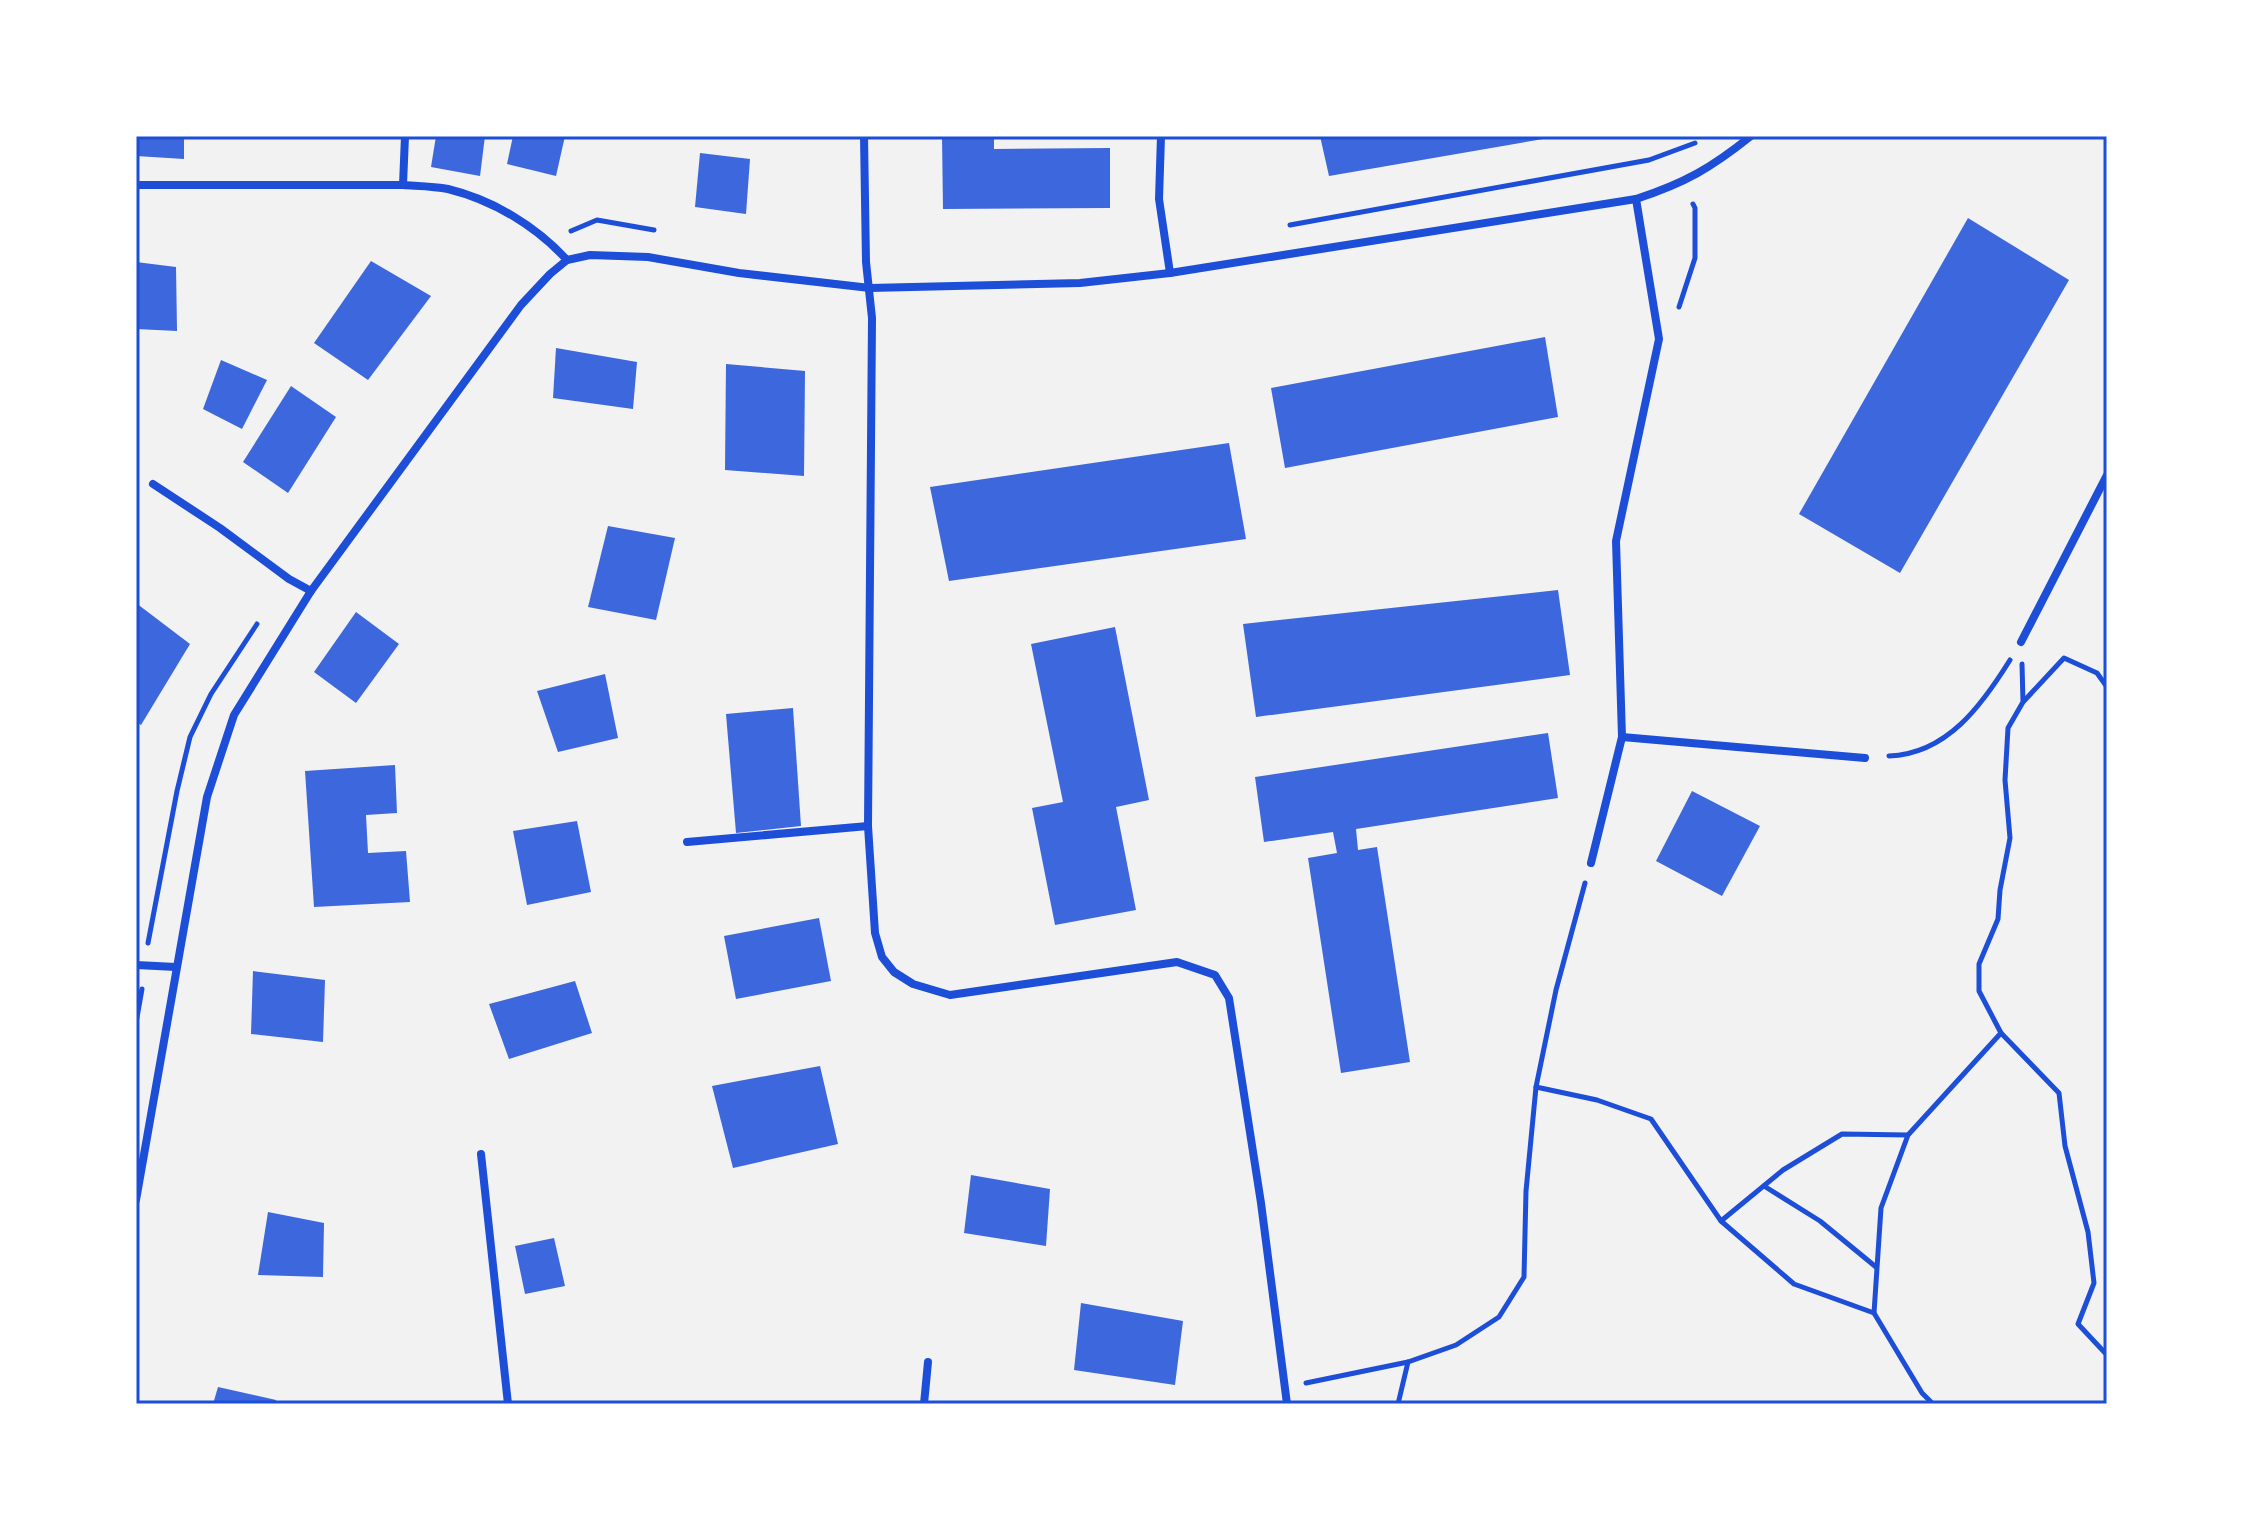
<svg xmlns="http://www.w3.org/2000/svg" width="2243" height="1540" viewBox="0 0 2243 1540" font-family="'Space Grotesk',sans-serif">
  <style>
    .building { fill: #3d67dc }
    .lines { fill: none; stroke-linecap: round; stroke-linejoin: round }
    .path { stroke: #1d4ed8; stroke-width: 5 }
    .minor { stroke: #1d4ed8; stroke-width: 8 }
    .neatline { fill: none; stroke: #1d4ed8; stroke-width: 3 }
  </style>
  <rect width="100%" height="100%" fill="#f2f2f2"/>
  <g class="building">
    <path d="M136,136H184V159L136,156Z"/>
    <path d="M436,136H485L480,176L431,167Z"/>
    <path d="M513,136H565L556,176L507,164Z"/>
    <path d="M942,136H994V149L1110,148V208L943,209Z"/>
    <path d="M1320,136H1549V138L1329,176Z"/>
    <path d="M700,153L750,159L746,214L695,207Z"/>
    <path d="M1968,218L2069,280L1900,573L1799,514Z"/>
    <path d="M371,261L431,296L368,380L314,343Z"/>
    <path d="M136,262L176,267L177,331L136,329Z"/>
    <path d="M1545,337L1558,417L1285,468L1271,388Z"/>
    <path d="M556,348L637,362L633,409L553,398Z"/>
    <path d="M221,360L267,380L242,429L203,409Z"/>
    <path d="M726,364L805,371L804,476L725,470Z"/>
    <path d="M291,386L336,417L288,493L243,462Z"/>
    <path d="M1229,443L1246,539L949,581L930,487Z"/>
    <path d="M608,526L675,538L656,620L588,607Z"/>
    <path d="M1558,590L1570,675L1256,717L1243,624Z"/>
    <path d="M136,603L190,644L141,725L136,722Z"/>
    <path d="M356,612L399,644L356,703L314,672Z"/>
    <path d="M1115,627L1149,800L1116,807L1136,910L1055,925L1032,808L1063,802L1031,644Z"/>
    <path d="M605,674L618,738L558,752L537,691Z"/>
    <path d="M793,708L801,826L736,833L726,714Z"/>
    <path d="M1548,733L1558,798L1356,829L1358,850L1377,847L1410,1062L1341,1073L1308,858L1337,853L1333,832L1264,842L1255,777Z"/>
    <path d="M395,765L397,813L366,815L368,853L406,851L410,902L314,907L305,771Z"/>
    <path d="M1692,791L1760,826L1722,896L1656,861Z"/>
    <path d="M577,821L591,892L527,905L513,831Z"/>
    <path d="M819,918L831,981L736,999L724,936Z"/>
    <path d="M253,971L325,980L323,1042L251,1034Z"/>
    <path d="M575,981L592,1033L509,1059L489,1004Z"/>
    <path d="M820,1066L838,1144L733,1168L712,1086Z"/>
    <path d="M971,1175L1050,1189L1046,1246L964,1233Z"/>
    <path d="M268,1212L324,1223L323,1277L258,1275Z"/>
    <path d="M554,1238L565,1286L525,1294L515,1246Z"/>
    <path d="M1081,1303L1183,1321L1175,1385L1074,1370Z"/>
    <path d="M218,1387L276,1400L275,1404H213Z"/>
  </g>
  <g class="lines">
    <g class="path">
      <path d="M1290,225L1649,160L1695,143"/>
      <path d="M571,231L597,220L654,230"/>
      <path d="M1679,307L1695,258V208L1693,204"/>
      <path d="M2022,664L2023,702L2008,728L2005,780L2010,838L2000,890L1998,919L1979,964V991L2001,1033L2059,1093L2065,1146L2088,1232L2094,1283L2078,1324L2107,1355"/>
      <path d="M2024,701L2064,658L2097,673L2107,687"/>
      <path d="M1889,756C1947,754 1982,705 2010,660"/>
      <path d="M148,943L177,791L190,737L211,694L257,624"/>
      <path d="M136,1023L142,989"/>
      <path d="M1536,1087L1597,1100L1651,1119L1721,1221L1794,1284L1874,1313"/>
      <path d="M1764,1186L1820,1221L1876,1267"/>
      <path d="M1721,1221L1783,1170L1842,1134L1908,1135"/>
      <path d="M1306,1383L1408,1362L1456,1345L1499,1317L1524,1277L1526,1191L1536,1087L1556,990L1585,883"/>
      <path d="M1398,1404L1408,1362"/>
      <path d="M1933,1404L1922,1393L1874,1313L1881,1208L1908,1135L2001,1033"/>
    </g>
    <g class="minor">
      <path d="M864,136L866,262L872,318L868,826L875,933L882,957L894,972L913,984L950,995L1177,962L1215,975L1229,998L1261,1203L1287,1404"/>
      <path d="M1161,136L1159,199L1170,273"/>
      <path d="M136,185H403C418,186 434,186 448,189C493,200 536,226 567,260"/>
      <path d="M403,185L405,136"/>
      <path d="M153,484L220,528L289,579L311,591"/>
      <path d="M2021,642L2107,475"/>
      <path d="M1622,737L1865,758"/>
      <path d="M687,842L868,826"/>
      <path d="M1591,863L1622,737L1616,541L1659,339L1636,199"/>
      <path d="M136,965L176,967"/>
      <path d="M481,1154L508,1404"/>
      <path d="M136,1200L207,797L234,715L311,591L521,305L550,274L567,260L590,255L648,257L739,273L870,288L1080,283L1170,273L1636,199C1685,183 1711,168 1751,136"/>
      <path d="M924,1404L928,1362"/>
    </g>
  </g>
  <rect width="2243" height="1540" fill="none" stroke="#ffffff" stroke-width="276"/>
  <rect x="138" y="138" width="1967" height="1264" class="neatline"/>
</svg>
